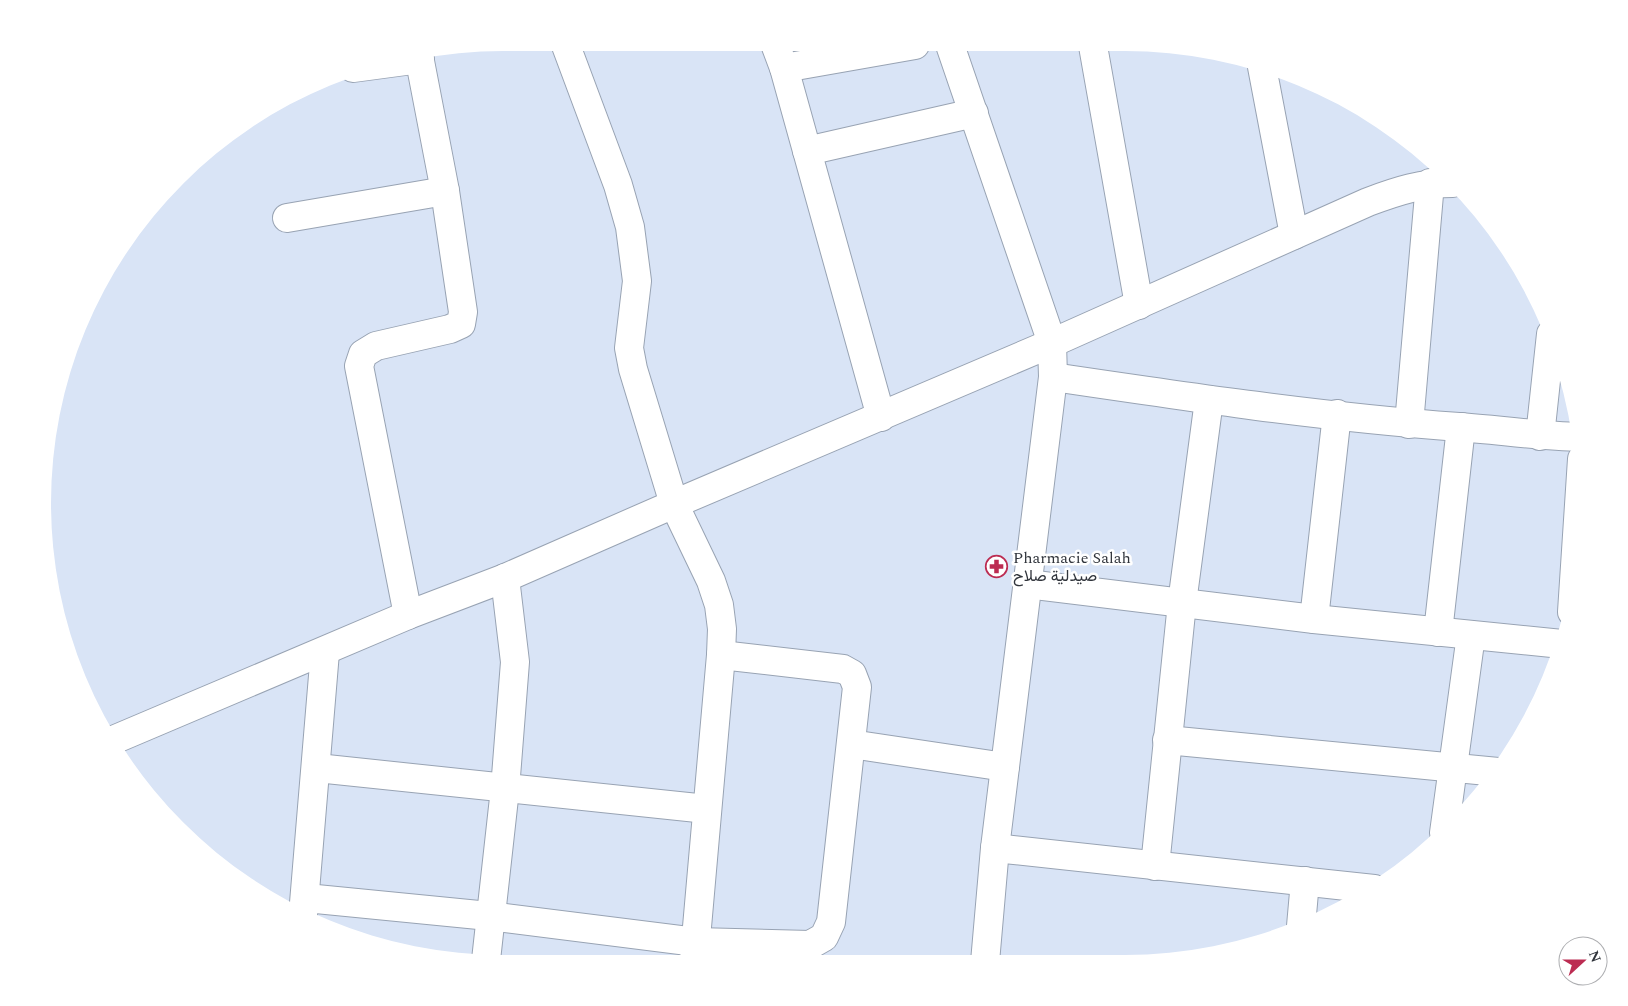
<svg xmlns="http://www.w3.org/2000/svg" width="1628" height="1006" viewBox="0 0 1628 1006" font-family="Spectral,Vazirmatn,serif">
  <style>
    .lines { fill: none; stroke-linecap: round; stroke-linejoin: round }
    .minor-casing { stroke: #98a3b3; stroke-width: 30 }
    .minor { stroke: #fff; stroke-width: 28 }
    .labels { text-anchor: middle; stroke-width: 5; stroke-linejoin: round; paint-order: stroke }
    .poi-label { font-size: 16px; fill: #31353c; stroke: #fff; text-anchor: start }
  </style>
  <rect width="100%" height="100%" fill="#d9e4f6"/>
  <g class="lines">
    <defs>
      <g id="minor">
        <path d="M565,43L618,185L630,227L637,281L629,348L633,369L674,504L711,581L719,605L722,629L721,655L694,961"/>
        <path d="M775,44L784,68L881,417"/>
        <path d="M950,45L1052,343L1053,377L995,848L985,962"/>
        <path d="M1093,46L1139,305"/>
        <path d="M1262,67L1294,235"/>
        <path d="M353,68L420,59"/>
        <path d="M784,68L915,45"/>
        <path d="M807,151L974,113"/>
        <path d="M287,218L445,191"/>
        <path d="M1053,377C1188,397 1323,417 1459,427C1500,430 1539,436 1580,437"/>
        <path d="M1409,424L1430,183"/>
        <path d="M1540,436L1551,334"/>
        <path d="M1027,584L1314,619L1562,644"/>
        <path d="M1572,612L1582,459"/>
        <path d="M408,615L359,366L363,354L376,346L450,329L461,324L463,312L445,191L419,56"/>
        <path d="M1314,619L1337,414"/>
        <path d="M1438,632L1461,427"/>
        <path d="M1167,740L1498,772"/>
        <path d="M111,741L408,615L505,578L674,504L1052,343L1368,202C1397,191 1422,183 1453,183"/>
        <path d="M851,744L1005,767"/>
        <path d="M317,768L707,809"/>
        <path d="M1444,833L1471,635"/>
        <path d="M995,848L1374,889"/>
        <path d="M1155,866L1182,603L1209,400"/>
        <path d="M306,898L489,916L696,942L810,945L824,937L831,922L857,687L852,674L843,669L721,655"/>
        <path d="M303,915L325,652"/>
        <path d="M1301,926L1305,881"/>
        <path d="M486,960L505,789L515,662L505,578"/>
      </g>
    </defs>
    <use href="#minor" class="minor-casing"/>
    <use href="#minor" class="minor"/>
  </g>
  <defs>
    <symbol id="pharmacy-ring" viewBox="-11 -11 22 22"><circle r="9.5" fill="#fff" stroke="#bc2c52" stroke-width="1.5"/><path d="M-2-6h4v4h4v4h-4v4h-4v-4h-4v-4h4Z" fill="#bc2c52"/></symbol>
  </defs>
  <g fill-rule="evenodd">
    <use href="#pharmacy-ring" x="984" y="554" width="25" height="25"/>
  </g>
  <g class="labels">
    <g class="poi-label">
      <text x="1013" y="563">Pharmacie Salah<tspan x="1013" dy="18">صيدلية صلاح</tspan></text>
    </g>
  </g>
  <path d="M0 0H1628V1006H0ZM503 51H1125A452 452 0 0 1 1577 503V503A452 452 0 0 1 1125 955H503A452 452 0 0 1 51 503V503A452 452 0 0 1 503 51Z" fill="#fff" fill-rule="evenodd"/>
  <g transform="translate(1583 961) rotate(69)"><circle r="24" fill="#ffffff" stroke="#adaeb1"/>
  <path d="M0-4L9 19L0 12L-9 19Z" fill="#bc2c52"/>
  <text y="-8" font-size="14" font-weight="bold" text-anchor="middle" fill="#31353c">N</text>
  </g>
</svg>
